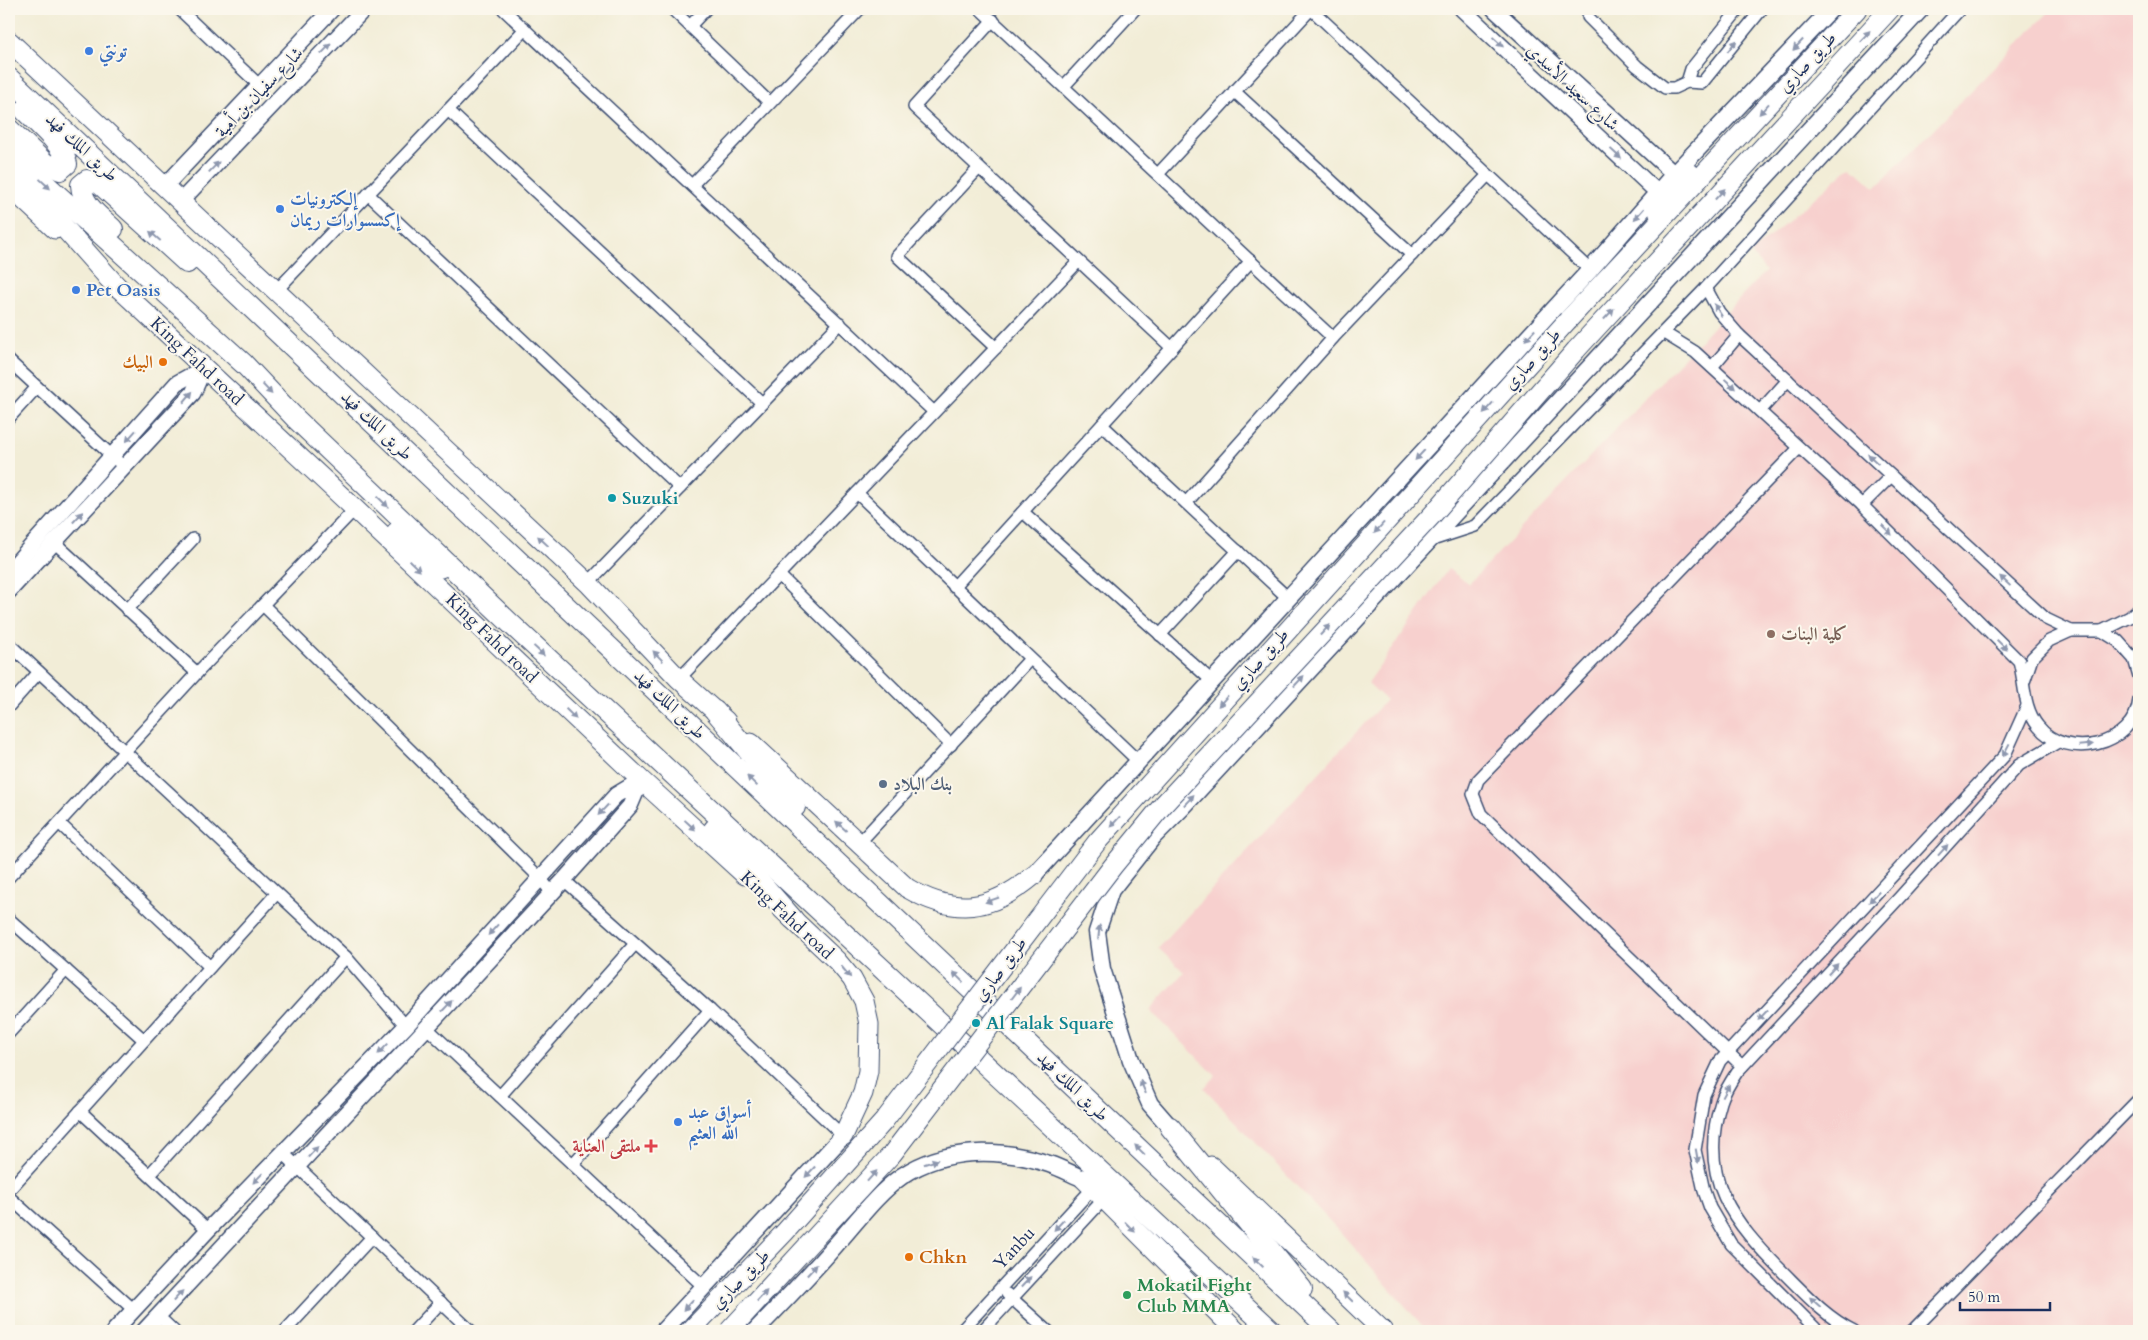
<svg xmlns="http://www.w3.org/2000/svg" width="2148" height="1340" viewBox="0 0 2148 1340" font-family="Cardo,Amiri,serif">
  <style>
    .built { fill: #f7d0ce }
    .lines { fill: none; stroke-linecap: round; stroke-linejoin: round }
    .minor-casing { stroke: #3b4c70; stroke-width: 14 }
    .tertiary-casing { stroke: #3b4c70; stroke-width: 18 }
    .secondary-casing { stroke: #3b4c70; stroke-width: 19 }
    .primary-casing { stroke: #3b4c70; stroke-width: 21 }
    .trunk-casing { stroke: #3b4c70; stroke-width: 22 }
    .minor { stroke: #fff; stroke-width: 11 }
    .tertiary { stroke: #fff; stroke-width: 15 }
    .secondary { stroke: #fff; stroke-width: 16 }
    .primary { stroke: #fff; stroke-width: 19 }
    .trunk { stroke: #fff; stroke-width: 20 }
    .primary-bridge-casing { stroke: #3b4c70; stroke-width: 21; stroke-linecap: butt }
    .primary-bridge { stroke: #fff; stroke-width: 19 }
    .oneway { fill: #8d97ae }
    .shop-dot { fill: #3f7fe0; stroke: #fbf7ec; stroke-width: 2 }
    .food-dot { fill: #e8710a; stroke: #fbf7ec; stroke-width: 2 }
    .culture-dot { fill: #0f9aa8; stroke: #fbf7ec; stroke-width: 2 }
    .education-dot { fill: #8d6e63; stroke: #fbf7ec; stroke-width: 2 }
    .service-dot { fill: #5c6f8a; stroke: #fbf7ec; stroke-width: 2 }
    .health-dot { fill: #e0444e; stroke: #fbf7ec; stroke-width: 2 }
    .leisure-dot { fill: #2e9e5b; stroke: #fbf7ec; stroke-width: 2 }
    .labels { text-anchor: middle; stroke-width: 4; stroke-linejoin: round; paint-order: stroke }
    .shop-label { font-size: 18px; font-weight: bold; fill: #366cbe; stroke: #fbf7ec; text-anchor: start }
    .street-label { font-size: 18px; fill: #1b2f5e; stroke: #fbf7ec }
    .food-label { font-size: 18px; font-weight: bold; fill: #c56008; stroke: #fbf7ec; text-anchor: end }
    .culture-label { font-size: 18px; font-weight: bold; fill: #0d838f; stroke: #fbf7ec; text-anchor: start }
    .education-label { font-size: 18px; font-weight: bold; fill: #785e54; stroke: #fbf7ec; text-anchor: start }
    .service-label { font-size: 18px; font-weight: bold; fill: #4e5e75; stroke: #fbf7ec; text-anchor: start }
    .health-label { font-size: 18px; font-weight: bold; fill: #be3a42; stroke: #fbf7ec; text-anchor: end }
    .leisure-label { font-size: 18px; font-weight: bold; fill: #27864d; stroke: #fbf7ec; text-anchor: start }
  </style>
  <rect width="100%" height="100%" fill="#fbf7ec"/>
  <filter id="ink" filterUnits="userSpaceOnUse"><feTurbulence type="fractalNoise" baseFrequency=".02" numOctaves="2"/><feDisplacementMap in="SourceGraphic" scale="10" xChannelSelector="R" yChannelSelector="G"/><feConvolveMatrix kernelMatrix="1 2 1 2 8 2 1 2 1" color-interpolation-filters="sRGB"/></filter>
  <filter id="wash" filterUnits="userSpaceOnUse"><feTurbulence type="fractalNoise" baseFrequency=".0096" numOctaves="4" result="noise"/><feDisplacementMap in="SourceGraphic" scale="20" xChannelSelector="R" yChannelSelector="G"/><feGaussianBlur stdDeviation="1.12" result="paint"/><feColorMatrix in="noise" values="0 0 0 0 0 0 0 0 0 0 0 0 0 0 0 0 0 1.4 0 .05"/><feComposite in="paint" operator="in"/></filter>
  <g filter="url(#wash)">
    <rect width="100%" height="100%" fill="#f2edd7"/>
    <path class="built" d="M2052,9H2139V1331H1427L1343,1235L1204,1088L1216,1076L1150,1010L1184,972L1158,948L1386,700L1368,683L1448,569L1469,584L1766,271L1751,253L1851,166L1875,188Z"/>
  </g>
  <g filter="url(#ink)">
    <g class="lines">
      <defs>
        <g id="minor">
          <path d="M179,9L259,85"/>
          <path d="M503,9L934,412"/>
          <path d="M672,9L769,102"/>
          <path d="M980,9L1333,338"/>
          <path d="M1311,9L1590,270"/>
          <path d="M1588,17L1637,66L1665,88H1674L1687,82L1702,83L1762,9"/>
          <path d="M993,20L914,107L1172,348"/>
          <path d="M690,26L706,9"/>
          <path d="M1687,82L1691,69L1739,9"/>
          <path d="M1065,85L1135,9"/>
          <path d="M1234,91L1412,255"/>
          <path d="M448,110L762,403"/>
          <path d="M979,168L897,256L996,348"/>
          <path d="M1158,174L1311,9"/>
          <path d="M692,185L860,9"/>
          <path d="M368,194L680,488"/>
          <path d="M1706,288L1719,312L1739,335L2046,619L2071,631"/>
          <path d="M276,291L525,29"/>
          <path d="M1664,333L1695,352L1862,505L2019,661C2025,683 2023,708 2038,726C2066,762 2134,746 2139,700"/>
          <path d="M9,361L124,467"/>
          <path d="M1712,367L1739,335"/>
          <path d="M1760,411L1788,380"/>
          <path d="M9,418L37,387"/>
          <path d="M1102,425L1288,598"/>
          <path d="M857,493L1138,761"/>
          <path d="M1186,503L1333,338L1488,175"/>
          <path d="M1862,505L1891,476"/>
          <path d="M1023,512L1212,681"/>
          <path d="M1429,541L1475,526L1706,288L1960,9"/>
          <path d="M54,542L197,673"/>
          <path d="M779,575L951,745"/>
          <path d="M588,583L840,323"/>
          <path d="M954,587L1251,261"/>
          <path d="M263,605L540,878L552,893"/>
          <path d="M127,610L193,539"/>
          <path d="M2102,631L2130,617L2139,608"/>
          <path d="M1160,635L1238,551"/>
          <path d="M9,644L346,957L406,1026"/>
          <path d="M679,679L1078,262"/>
          <path d="M2024,682L2032,658L2049,641L2071,631H2102L2118,641L2134,659L2139,676"/>
          <path d="M9,706L39,672"/>
          <path d="M59,823L210,967"/>
          <path d="M860,842L1030,659"/>
          <path d="M9,877L197,673L355,509"/>
          <path d="M564,880L710,1010L843,1136"/>
          <path d="M9,919L144,1040"/>
          <path d="M427,1028L704,1287"/>
          <path d="M9,1033L66,970"/>
          <path d="M1742,1066L1481,814L1473,794L1478,780L1799,448"/>
          <path d="M500,1096L635,944"/>
          <path d="M80,1111L208,1230"/>
          <path d="M283,1153L471,1331"/>
          <path d="M573,1164L710,1010"/>
          <path d="M149,1175L346,957"/>
          <path d="M9,1190L277,893"/>
          <path d="M9,1197L134,1310"/>
          <path d="M1007,1294L1048,1331"/>
          <path d="M158,1316L174,1331"/>
          <path d="M285,1331L372,1237"/>
          <path d="M414,1331L441,1302"/>
          <path d="M961,1331L1092,1189"/>
          <path d="M982,1331L1103,1200"/>
          <path d="M1818,1331L1731,1244L1710,1208L1704,1191L1695,1150L1704,1095L1720,1061L2005,755L2027,706"/>
          <path d="M1854,1331C1827,1318 1805,1294 1784,1273C1733,1222 1697,1179 1721,1102C1724,1092 1731,1081 1737,1072L1900,897L2019,765L2058,742"/>
          <path d="M1912,1331L2139,1099"/>
        </g>
        <g id="tertiary">
          <path d="M1462,9L1658,193"/>
          <path d="M1494,9L1674,174"/>
          <path d="M164,187L332,9"/>
          <path d="M180,202L364,9"/>
          <path d="M9,571L177,383L204,368"/>
          <path d="M9,591L193,393L204,368"/>
          <path d="M114,1331L208,1230L406,1026L616,795L641,780"/>
          <path d="M144,1331L564,880L630,806L641,780"/>
        </g>
        <g id="secondary">
          <path d="M1657,213L1691,172"/>
          <path d="M1033,876L1590,270L1674,174L1831,9"/>
          <path d="M1170,1127L1150,1104L1131,1060L1102,969L1097,932L1111,890L1153,837L1182,808L1921,9"/>
          <path d="M663,1331L843,1136"/>
          <path d="M755,1331C781,1304 808,1277 833,1248C855,1224 875,1195 902,1176C945,1147 1001,1148 1049,1164C1061,1168 1072,1174 1084,1179"/>
        </g>
        <g id="primary">
          <path d="M9,41L588,583L679,679L726,721"/>
          <path d="M9,186L55,229"/>
          <path d="M107,277L355,509L641,780L745,875"/>
          <path d="M1568,320L1857,9"/>
          <path d="M1576,350L1890,9"/>
          <path d="M396,532L441,568"/>
          <path d="M751,743L907,888C955,916 991,911 1033,876"/>
          <path d="M782,909L837,961L852,979L864,1001L869,1024L868,1071L863,1093L843,1136"/>
          <path d="M1211,1166L1383,1331"/>
          <path d="M1084,1179L1236,1331"/>
        </g>
        <g id="trunk">
          <path d="M9,78L1331,1331"/>
          <path d="M9,129L45,163L60,170L67,164C64,145 37,124 24,110"/>
          <path d="M9,151L244,364L296,419L511,624L1272,1331"/>
          <path d="M12,169L117,287"/>
          <path d="M113,229C100,216 82,205 81,185L87,180L100,184L187,263"/>
          <path d="M715,711L795,807"/>
          <path d="M714,829L793,919"/>
          <path d="M1170,1127L1302,1289"/>
        </g>
      </defs>
      <use href="#minor" class="minor-casing"/>
      <use href="#tertiary" class="tertiary-casing"/>
      <use href="#secondary" class="secondary-casing"/>
      <use href="#primary" class="primary-casing"/>
      <use href="#trunk" class="trunk-casing"/>
      <use href="#minor" class="minor"/>
      <use href="#tertiary" class="tertiary"/>
      <use href="#secondary" class="secondary"/>
      <use href="#primary" class="primary"/>
      <use href="#trunk" class="trunk"/>
      <defs>
        <g id="primary-bridge">
          <path d="M690,1331L785,1232L884,1121L1097,842L1568,320"/>
          <path d="M729,1331L892,1154L1113,866L1163,805L1433,514L1576,350"/>
        </g>
      </defs>
      <use href="#primary-bridge" class="primary-bridge-casing"/>
      <use href="#primary-bridge" class="primary-bridge"/>
    </g>
    <defs><path id="oneway-solid" d="M-6-.8H1V-3.2L6.5 0L1 3.2V.8H-6Z" transform="scale(1.25)"/></defs>
    <g class="oneway">
      <use href="#oneway-solid" transform="translate(1865 36) rotate(-47)"/>
      <use href="#oneway-solid" transform="translate(1498 42) rotate(43)"/>
      <use href="#oneway-solid" transform="translate(1798 45) rotate(133)"/>
      <use href="#oneway-solid" transform="translate(1732 46) rotate(-51)"/>
      <use href="#oneway-solid" transform="translate(326 49) rotate(-46)"/>
      <use href="#oneway-solid" transform="translate(1764 109) rotate(132)"/>
      <use href="#oneway-solid" transform="translate(1616 154) rotate(43)"/>
      <use href="#oneway-solid" transform="translate(214 167) rotate(-46)"/>
      <use href="#oneway-solid" transform="translate(45 184) rotate(43)"/>
      <use href="#oneway-solid" transform="translate(1720 194) rotate(-47)"/>
      <use href="#oneway-solid" transform="translate(1639 214) rotate(131)"/>
      <use href="#oneway-solid" transform="translate(155 236) rotate(-139)"/>
      <use href="#oneway-solid" transform="translate(1718 310) rotate(-122)"/>
      <use href="#oneway-solid" transform="translate(1609 314) rotate(-47)"/>
      <use href="#oneway-solid" transform="translate(1530 335) rotate(133)"/>
      <use href="#oneway-solid" transform="translate(1730 384) rotate(43)"/>
      <use href="#oneway-solid" transform="translate(267 389) rotate(47)"/>
      <use href="#oneway-solid" transform="translate(188 397) rotate(-50)"/>
      <use href="#oneway-solid" transform="translate(1488 408) rotate(132)"/>
      <use href="#oneway-solid" transform="translate(131 436) rotate(131)"/>
      <use href="#oneway-solid" transform="translate(1420 455) rotate(133)"/>
      <use href="#oneway-solid" transform="translate(1873 459) rotate(-137)"/>
      <use href="#oneway-solid" transform="translate(383 502) rotate(44)"/>
      <use href="#oneway-solid" transform="translate(78 517) rotate(-47)"/>
      <use href="#oneway-solid" transform="translate(1379 528) rotate(132)"/>
      <use href="#oneway-solid" transform="translate(1887 530) rotate(45)"/>
      <use href="#oneway-solid" transform="translate(543 541) rotate(-137)"/>
      <use href="#oneway-solid" transform="translate(415 566) rotate(44)"/>
      <use href="#oneway-solid" transform="translate(2005 581) rotate(-137)"/>
      <use href="#oneway-solid" transform="translate(1325 630) rotate(-47)"/>
      <use href="#oneway-solid" transform="translate(2002 645) rotate(45)"/>
      <use href="#oneway-solid" transform="translate(539 651) rotate(43)"/>
      <use href="#oneway-solid" transform="translate(658 656) rotate(-134)"/>
      <use href="#oneway-solid" transform="translate(1299 681) rotate(-47)"/>
      <use href="#oneway-solid" transform="translate(1223 701) rotate(132)"/>
      <use href="#oneway-solid" transform="translate(571 714) rotate(44)"/>
      <use href="#oneway-solid" transform="translate(2086 745) rotate(-5)"/>
      <use href="#oneway-solid" transform="translate(2006 750) rotate(118)"/>
      <use href="#oneway-solid" transform="translate(752 781) rotate(-136)"/>
      <use href="#oneway-solid" transform="translate(1189 800) rotate(-47)"/>
      <use href="#oneway-solid" transform="translate(603 810) rotate(133)"/>
      <use href="#oneway-solid" transform="translate(1115 822) rotate(132)"/>
      <use href="#oneway-solid" transform="translate(690 825) rotate(43)"/>
      <use href="#oneway-solid" transform="translate(841 826) rotate(-138)"/>
      <use href="#oneway-solid" transform="translate(1943 850) rotate(-48)"/>
      <use href="#oneway-solid" transform="translate(1874 897) rotate(133)"/>
      <use href="#oneway-solid" transform="translate(992 900) rotate(161)"/>
      <use href="#oneway-solid" transform="translate(493 930) rotate(132)"/>
      <use href="#oneway-solid" transform="translate(1099 932) rotate(-84)"/>
      <use href="#oneway-solid" transform="translate(1833 969) rotate(-47)"/>
      <use href="#oneway-solid" transform="translate(846 972) rotate(50)"/>
      <use href="#oneway-solid" transform="translate(958 977) rotate(-136)"/>
      <use href="#oneway-solid" transform="translate(1016 993) rotate(-53)"/>
      <use href="#oneway-solid" transform="translate(447 1006) rotate(-47)"/>
      <use href="#oneway-solid" transform="translate(1763 1015) rotate(133)"/>
      <use href="#oneway-solid" transform="translate(383 1049) rotate(134)"/>
      <use href="#oneway-solid" transform="translate(1143 1087) rotate(-113)"/>
      <use href="#oneway-solid" transform="translate(1726 1091) rotate(-62)"/>
      <use href="#oneway-solid" transform="translate(1140 1150) rotate(-136)"/>
      <use href="#oneway-solid" transform="translate(313 1152) rotate(-47)"/>
      <use href="#oneway-solid" transform="translate(1697 1156) rotate(80)"/>
      <use href="#oneway-solid" transform="translate(931 1162) rotate(-18)"/>
      <use href="#oneway-solid" transform="translate(810 1172) rotate(133)"/>
      <use href="#oneway-solid" transform="translate(872 1176) rotate(-48)"/>
      <use href="#oneway-solid" transform="translate(258 1178) rotate(134)"/>
      <use href="#oneway-solid" transform="translate(1059 1225) rotate(133)"/>
      <use href="#oneway-solid" transform="translate(1130 1227) rotate(44)"/>
      <use href="#oneway-solid" transform="translate(1258 1262) rotate(-136)"/>
      <use href="#oneway-solid" transform="translate(812 1270) rotate(-47)"/>
      <use href="#oneway-solid" transform="translate(1026 1282) rotate(-47)"/>
      <use href="#oneway-solid" transform="translate(178 1296) rotate(-47)"/>
      <use href="#oneway-solid" transform="translate(762 1296) rotate(-47)"/>
      <use href="#oneway-solid" transform="translate(1348 1297) rotate(-136)"/>
      <use href="#oneway-solid" transform="translate(1815 1302) rotate(-138)"/>
      <use href="#oneway-solid" transform="translate(688 1305) rotate(133)"/>
    </g>
  </g>
  <g class="shop-dot">
    <circle cx="89" cy="51" r="5"/>
    <circle cx="280" cy="209" r="5"/>
    <circle cx="76" cy="290" r="5"/>
    <circle cx="678" cy="1122" r="5"/>
  </g>
  <g class="food-dot">
    <circle cx="163" cy="362" r="5"/>
    <circle cx="909" cy="1257" r="5"/>
  </g>
  <g class="culture-dot">
    <circle cx="612" cy="498" r="5"/>
    <circle cx="976" cy="1023" r="5"/>
  </g>
  <circle class="education-dot" cx="1771" cy="634" r="5"/>
  <circle class="service-dot" cx="883" cy="784" r="5"/>
  <path class="health-dot" d="M648.5 1138.5h5v5h5v5h-5v5h-5v-5h-5v-5h5z"/>
  <circle class="leisure-dot" cx="1127" cy="1295" r="5"/>
  <g class="labels">
    <g class="shop-label">
      <text x="99" y="57">تونتي</text>
      <text x="290" y="205">إلكترونيات<tspan x="290" dy="21">إكسسوارات ريمان</tspan></text>
      <text x="86" y="296">Pet Oasis</text>
      <text x="688" y="1118">أسواق عبد<tspan x="688" dy="21">الله العثيم</tspan></text>
    </g>
    <g class="street-label">
      <text transform="translate(1807 62) rotate(-47)" y="6">طريق صاري</text>
      <text transform="translate(1573 87) rotate(43)" y="6">شارع سعيد الأسدي</text>
      <text transform="translate(259 92) rotate(-46)" y="6">شارع سفيان بن أمية</text>
      <text transform="translate(82 147) rotate(43)" y="6">طريق الملك فهد</text>
      <text transform="translate(1532 359) rotate(-48)" y="6">طريق صاري</text>
      <text transform="translate(197 361) rotate(43)" y="6">King Fahd road</text>
      <text transform="translate(377 425) rotate(44)" y="6">طريق الملك فهد</text>
      <text transform="translate(492 638) rotate(44)" y="6">King Fahd road</text>
      <text transform="translate(1260 659) rotate(-48)" y="6">طريق صاري</text>
      <text transform="translate(670 704) rotate(44)" y="6">طريق الملك فهد</text>
      <text transform="translate(787 915) rotate(43)" y="6">King Fahd road</text>
      <text transform="translate(1000 969) rotate(-53)" y="6">طريق صاري</text>
      <text transform="translate(1073 1086) rotate(44)" y="6">طريق الملك فهد</text>
      <text transform="translate(1014 1248) rotate(-47)" y="6">Yanbu</text>
      <text transform="translate(740 1279) rotate(-46)" y="6">طريق صاري</text>
    </g>
    <g class="food-label">
      <text x="153" y="368">البيك</text>
      <text x="919" y="1263" text-anchor="start">Chkn</text>
    </g>
    <g class="culture-label">
      <text x="622" y="504">Suzuki</text>
      <text x="986" y="1029">Al Falak Square</text>
    </g>
    <g class="education-label">
      <text x="1781" y="640">كلية البنات</text>
    </g>
    <g class="service-label">
      <text x="893" y="790">بنك البلاد</text>
    </g>
    <g class="health-label">
      <text x="641" y="1152">ملتقى العناية</text>
    </g>
    <g class="leisure-label">
      <text x="1137" y="1291">Mokatil Fight<tspan x="1137" dy="21">Club MMA</tspan></text>
    </g>
  </g>
  <rect width="2148" height="1340" fill="none" stroke="#fbf7ec" stroke-width="30"/>
  <path d="M1960 1302v8h90v-8" fill="none" stroke="#1b2f5e" stroke-width="2.5"/>
  <text x="1968" y="1302" font-size="15" fill="#1b2f5e" stroke="#fbf7ec" stroke-width="4" paint-order="stroke">50 m</text>
</svg>
